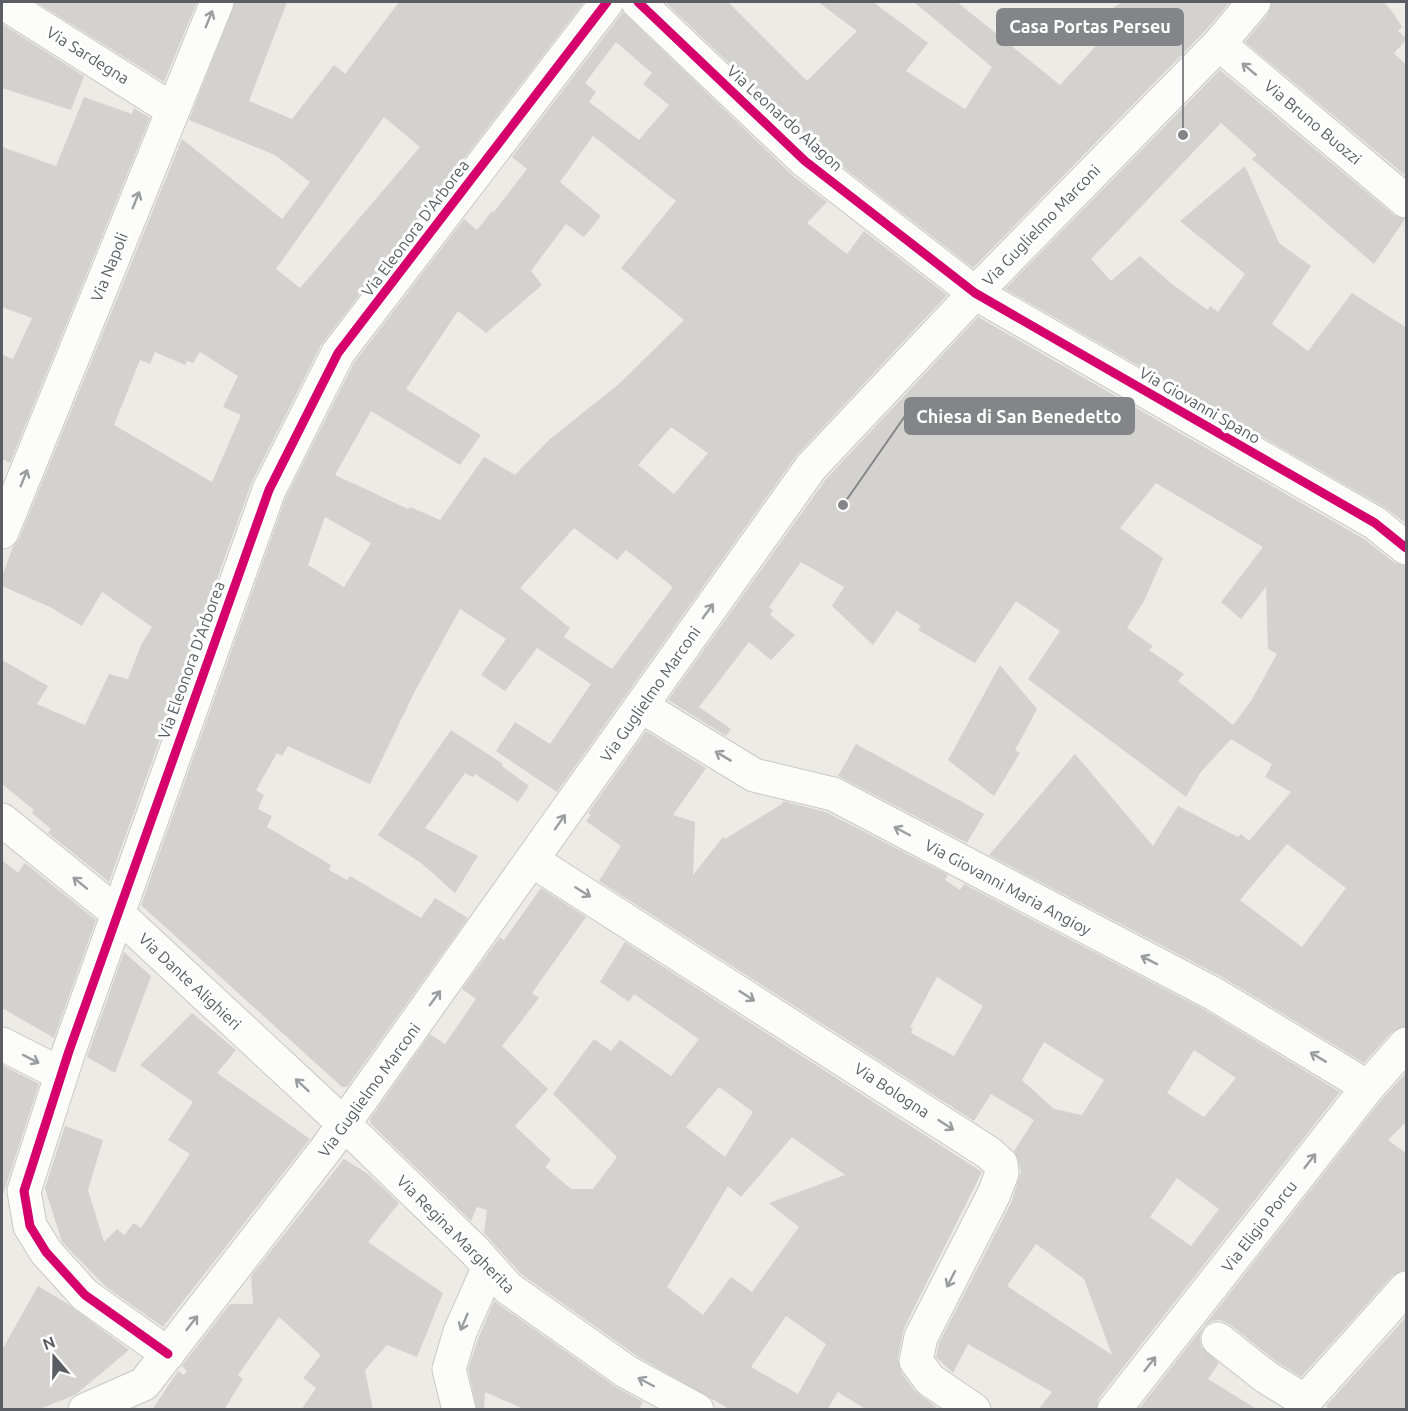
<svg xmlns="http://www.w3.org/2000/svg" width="1408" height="1411" viewBox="0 0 1408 1411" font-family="Ubuntu,sans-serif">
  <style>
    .building { fill: #d3d2cf; fill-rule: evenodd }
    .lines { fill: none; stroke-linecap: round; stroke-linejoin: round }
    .street-casing { stroke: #c8c9c7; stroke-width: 35 }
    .secondary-casing { stroke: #c7c7c6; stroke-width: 35 }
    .street { stroke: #fcfcfb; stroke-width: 33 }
    .secondary { stroke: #fcfcfb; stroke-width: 33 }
    .cycleway-casing { stroke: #fff; stroke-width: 13 }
    .cycleway { stroke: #d6006c; stroke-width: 9 }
    .oneway { stroke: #9b9da0 }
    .labels { text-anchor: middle; stroke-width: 6; stroke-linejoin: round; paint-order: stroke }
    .street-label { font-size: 16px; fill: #5a5e64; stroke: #fff }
    .leader { fill: none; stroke: #838588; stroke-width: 2 }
    .callout-dot { fill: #838588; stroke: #fff; stroke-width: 2 }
    .callout { fill: #838588; stroke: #838588; stroke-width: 2 }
    .callout-label { font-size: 18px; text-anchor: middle; font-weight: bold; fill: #fff }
  </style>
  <rect width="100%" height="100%" fill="#ecebe5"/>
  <g class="building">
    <path d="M36,2H197L164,82Z"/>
    <path d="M235,2H287L249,101L292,119L334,65L345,74L399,2H584L321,345L251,484L109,882L48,833L51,829L32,813L34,810L2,784V660L48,686L37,704L85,725L109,674L128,679L141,645L152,627L102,592L82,626L50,607L2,586V576L13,547L19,539L182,139L282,219L310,182L275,155L189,120ZM384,117L420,147L300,288L276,269ZM155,352L185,365L187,361L193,363L200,352L238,376L223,407L241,415L212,482L114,425L140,360L150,364Z"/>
    <path d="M665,2H728L807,81L857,31L818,2H873L928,43L906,71L965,109L992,67L914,2H957L1060,85L1113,27L1104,14L1122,2H1230L1205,31L973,268L817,147Z"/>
    <path d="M1272,2H1384L1394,14L1402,27L1398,31L1407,39L1394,53L1407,66V177L1245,42L1268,14Z"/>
    <path d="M623,12L792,175L827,202L807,223L847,254L864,231L947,295L796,456L557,792L496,751L515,722L550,744L591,684L537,648L505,691L481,675L506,639L460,609L415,691L370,784L288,746L282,756L277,753L256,790L264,795L258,809L272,816L267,827L331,865L329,870L347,880L350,876L421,918L435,898L468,918L347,1087H342L141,905L286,497L354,363L464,219L477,230L492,211L494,212L527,169L512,157ZM616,42L652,73L643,84L669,105L639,140L589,102L596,92L585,83ZM593,136L676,201L621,268L684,320L620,383L549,440L515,475L484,457L440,520L410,507L408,509L335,475L371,411L460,465L481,435L406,389L458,311L486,333L542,285L531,271L566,224L584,237L601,216L560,182ZM671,427L708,453L674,494L638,465ZM325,517L371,543L344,587L308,565ZM574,528L617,560L626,550L673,587L612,669L564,637L570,628L520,588Z"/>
    <path d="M2,24L84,76L71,110L2,88Z"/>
    <path d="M1220,70L1394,215L1405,219L1374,264L1252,159L1257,155L1221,123L1091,259L1111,281L1140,256L1173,285L1208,310L1210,306L1218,312L1245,274L1180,221L1245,166L1279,243L1311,266L1272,324L1308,351L1352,293L1407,328V524L1384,507L1005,289Z"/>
    <path d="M84,97L132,114L134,108L150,118L10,463L2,459V355L13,359L32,318L2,307V147L56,166Z"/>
    <path d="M978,317L1364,539L1395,563L1407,566V1026L1392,1032L1364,1063L1224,978L989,855L1075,754L1153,846L1178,806L1238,837L1241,834L1249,841L1291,792L1265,777L1272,764L1231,739L1200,773L1186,797L1028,679L1060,631L1016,601L975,663L918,630L921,626L897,611L873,645L832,606L844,587L801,562L769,607L773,610L770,615L795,635L771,660L749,642L699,707L731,729L726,736L668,700L826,479ZM1156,483L1263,547L1221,602L1241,619L1266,587L1268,649L1277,654L1251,701L1233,725L1178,681L1184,674L1149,650L1153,646L1127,628L1144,601L1163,558L1120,528ZM1287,844L1346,888L1302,947L1240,900Z"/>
    <path d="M1000,665L1037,709L1015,750L1020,753L994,796L948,760Z"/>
    <path d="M451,730L503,764L502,766L529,786L518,802L475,774L473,777L465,773L425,828L478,856L455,893L421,863L378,835Z"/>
    <path d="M646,731L706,768L673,815L695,822L693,875L723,837L725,839L782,804L783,801L826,812L948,875L945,880L960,890L964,884L1205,1010L1340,1092L1099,1398L1096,1410H1038L1052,1392L968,1344L953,1373L936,1357L939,1343L1012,1201L1021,1171L1014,1151L1034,1120L991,1094L974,1121L599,881L621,846L586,821L591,815L588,813ZM937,977L983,1006L954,1056L911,1033L913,1028L910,1027ZM1044,1042L1104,1080L1082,1115L1054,1109L1022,1080ZM1194,1050L1236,1078L1204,1117L1167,1093ZM1177,1178L1219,1209L1191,1246L1150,1217ZM1036,1244L1084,1279L1112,1355L1007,1286Z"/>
    <path d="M856,744L984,814L967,843L838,776Z"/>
    <path d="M2,860L18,873L25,863L96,920L54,1038L2,1008Z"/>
    <path d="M541,888L586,917L532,993L539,998L502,1046L548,1089L515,1126L551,1160L545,1167L571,1189H593L617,1157L553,1094L594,1039L611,1051L620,1040L671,1076L699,1039L634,994L629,1002L600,982L625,942L982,1172L904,1328L898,1357L901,1372L915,1391L936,1407L934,1410H867L838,1392L827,1410H731L637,1356L521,1274L484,1233L487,1210L477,1207L471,1221L371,1124L370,1119L430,1034L445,1044L476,999L462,989L500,937L504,940ZM719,1087L753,1112L725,1157L686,1127ZM792,1137L845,1175L769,1203L799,1227L752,1292L731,1277L703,1315L667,1287L728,1186L741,1197ZM786,1316L826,1344L798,1394L751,1367Z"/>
    <path d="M124,952L151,976L115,1073L87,1057Z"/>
    <path d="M192,1013L236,1050L217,1073L310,1139L163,1327L106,1287L62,1242L45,1188L65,1126L103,1140L88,1190L104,1242L117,1229L124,1235L134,1223L141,1228L190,1154L168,1140L193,1102L140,1065Z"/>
    <path d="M2,1065L39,1084L2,1198Z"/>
    <path d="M1407,1072V1121L1388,1140L1407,1154V1270L1392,1276L1301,1377L1277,1362L1229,1324L1220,1320L1212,1321L1204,1327L1200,1336L1201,1346L1219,1363L1208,1379L1258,1410H1138L1382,1099Z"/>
    <path d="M344,1159L368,1174L399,1203L368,1242L443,1293L417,1357L387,1345L365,1370L373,1410H301L316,1388L303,1378L321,1355L279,1317L238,1375L243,1379L224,1410H152L178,1371L184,1375L187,1371L182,1366L184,1363L230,1304H253L251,1276Z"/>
    <path d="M38,1286L68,1304L129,1350L75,1395L37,1410H2V1350Z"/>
    <path d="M494,1301L616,1387L643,1402L639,1410H526L485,1392L484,1410H477L468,1369L478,1339Z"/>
    <path d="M1407,1316V1410H1330L1326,1406Z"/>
  </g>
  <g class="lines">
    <defs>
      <g id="street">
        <path d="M2,2L173,110"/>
        <path d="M638,2L805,161L975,293L1375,523L1406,548"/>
        <path d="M1219,44L1406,201"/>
        <path d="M2,532L217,2"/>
        <path d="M641,706L754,775L833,794L1214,994L1368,1087"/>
        <path d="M533,861L989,1153L1001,1164L1002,1173L994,1194L921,1337L916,1361L930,1380L974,1410"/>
        <path d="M2,1044L61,1074"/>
        <path d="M345,1125L475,1251L508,1288L627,1372L697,1410"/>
        <path d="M1218,1339L1266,1377L1305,1401L1406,1288"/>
        <path d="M168,1354L85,1295L46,1252L30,1226L24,1191L69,1051L269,490L338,353L607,2"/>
        <path d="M459,1410L449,1369L460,1332L488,1269"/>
        <path d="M1114,1410L1368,1087L1406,1044"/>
      </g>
      <g id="secondary">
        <path d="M2,820L116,912L345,1125"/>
        <path d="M85,1410L144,1384L326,1149L811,467L975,293L1219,44L1254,2"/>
      </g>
    </defs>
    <use href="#street" class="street-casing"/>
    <use href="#secondary" class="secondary-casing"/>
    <use href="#street" class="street"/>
    <use href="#secondary" class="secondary"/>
    <defs>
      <g id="cycleway">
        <path d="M638,2L805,161L975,293L1375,523L1406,548"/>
        <path d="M168,1354L85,1295L46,1252L30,1226L24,1191L69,1051L269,490L338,353L607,2"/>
      </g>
    </defs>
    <use href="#cycleway" class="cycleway-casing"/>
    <use href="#cycleway" class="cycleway"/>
  </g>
  <defs><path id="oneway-shaft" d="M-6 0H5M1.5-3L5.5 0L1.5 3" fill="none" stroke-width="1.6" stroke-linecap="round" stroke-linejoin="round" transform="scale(1.5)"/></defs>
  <g class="oneway">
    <use href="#oneway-shaft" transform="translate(209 19) rotate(-68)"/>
    <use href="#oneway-shaft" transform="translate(1249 69) rotate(-140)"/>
    <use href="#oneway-shaft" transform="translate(136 200) rotate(-68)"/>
    <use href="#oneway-shaft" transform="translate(24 478) rotate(-68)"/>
    <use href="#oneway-shaft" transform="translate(708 611) rotate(-54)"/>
    <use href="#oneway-shaft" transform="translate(723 756) rotate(-149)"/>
    <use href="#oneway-shaft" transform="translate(560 822) rotate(-55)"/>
    <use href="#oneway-shaft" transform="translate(902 831) rotate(-152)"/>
    <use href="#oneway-shaft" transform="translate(80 883) rotate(-141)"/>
    <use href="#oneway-shaft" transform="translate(583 892) rotate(32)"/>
    <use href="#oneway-shaft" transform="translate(1149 960) rotate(-153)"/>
    <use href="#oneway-shaft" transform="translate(747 996) rotate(33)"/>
    <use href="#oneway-shaft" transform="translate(435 998) rotate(-54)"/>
    <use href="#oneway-shaft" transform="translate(1318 1057) rotate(-149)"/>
    <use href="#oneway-shaft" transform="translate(31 1059) rotate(27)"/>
    <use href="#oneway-shaft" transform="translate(302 1085) rotate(-137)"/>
    <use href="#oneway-shaft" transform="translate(946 1125) rotate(33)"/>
    <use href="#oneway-shaft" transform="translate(1310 1161) rotate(-52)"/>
    <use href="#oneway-shaft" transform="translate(951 1279) rotate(117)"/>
    <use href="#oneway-shaft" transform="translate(464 1322) rotate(113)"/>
    <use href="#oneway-shaft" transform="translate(192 1323) rotate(-52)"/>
    <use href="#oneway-shaft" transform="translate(1150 1364) rotate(-52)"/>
    <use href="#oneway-shaft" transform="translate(646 1382) rotate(-152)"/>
  </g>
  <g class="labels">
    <g class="street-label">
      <text transform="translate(88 55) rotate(32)" y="6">Via Sardegna</text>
      <text transform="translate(785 118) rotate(42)" y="6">Via Leonardo Alagon</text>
      <text transform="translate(1313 122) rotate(40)" y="6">Via Bruno Buozzi</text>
      <text transform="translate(1041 225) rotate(-46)" y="6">Via Guglielmo Marconi</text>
      <text transform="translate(415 228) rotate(-53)" y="6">Via Eleonora D'Arborea</text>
      <text transform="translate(109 267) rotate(-68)" y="6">Via Napoli</text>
      <text transform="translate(1200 405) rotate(30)" y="6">Via Giovanni Spano</text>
      <text transform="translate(191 660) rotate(-70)" y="6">Via Eleonora D'Arborea</text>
      <text transform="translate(650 694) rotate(-55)" y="6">Via Guglielmo Marconi</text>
      <text transform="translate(1008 887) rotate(28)" y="6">Via Giovanni Maria Angioy</text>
      <text transform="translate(190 981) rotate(43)" y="6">Via Dante Alighieri</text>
      <text transform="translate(369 1090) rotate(-54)" y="6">Via Guglielmo Marconi</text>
      <text transform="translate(892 1090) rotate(33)" y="6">Via Bologna</text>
      <text transform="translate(1259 1226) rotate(-52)" y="6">Via Eligio Porcu</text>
      <text transform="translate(456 1234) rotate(45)" y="6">Via Regina Margherita</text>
    </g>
  </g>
  <path class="leader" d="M1183 135L1183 27M843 505L905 416"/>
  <g class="callout-dot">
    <circle cx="1183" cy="135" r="6"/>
    <circle cx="843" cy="505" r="6"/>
  </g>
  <g class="callout">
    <rect x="997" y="9" width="186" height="36" rx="6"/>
    <rect x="905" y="398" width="229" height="36" rx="6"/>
  </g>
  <g class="callout-label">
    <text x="1090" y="33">Casa Portas Perseu</text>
    <text x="1019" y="423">Chiesa di San Benedetto</text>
  </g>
  <rect width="1408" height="1411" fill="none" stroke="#5a5e64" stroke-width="6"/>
  <g transform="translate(54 1357) rotate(340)" stroke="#ffffff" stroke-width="4.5" paint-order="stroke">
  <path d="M0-4.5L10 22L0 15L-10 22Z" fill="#5a5e64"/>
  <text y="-9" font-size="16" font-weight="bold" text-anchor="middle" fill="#5a5e64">N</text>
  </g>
</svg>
